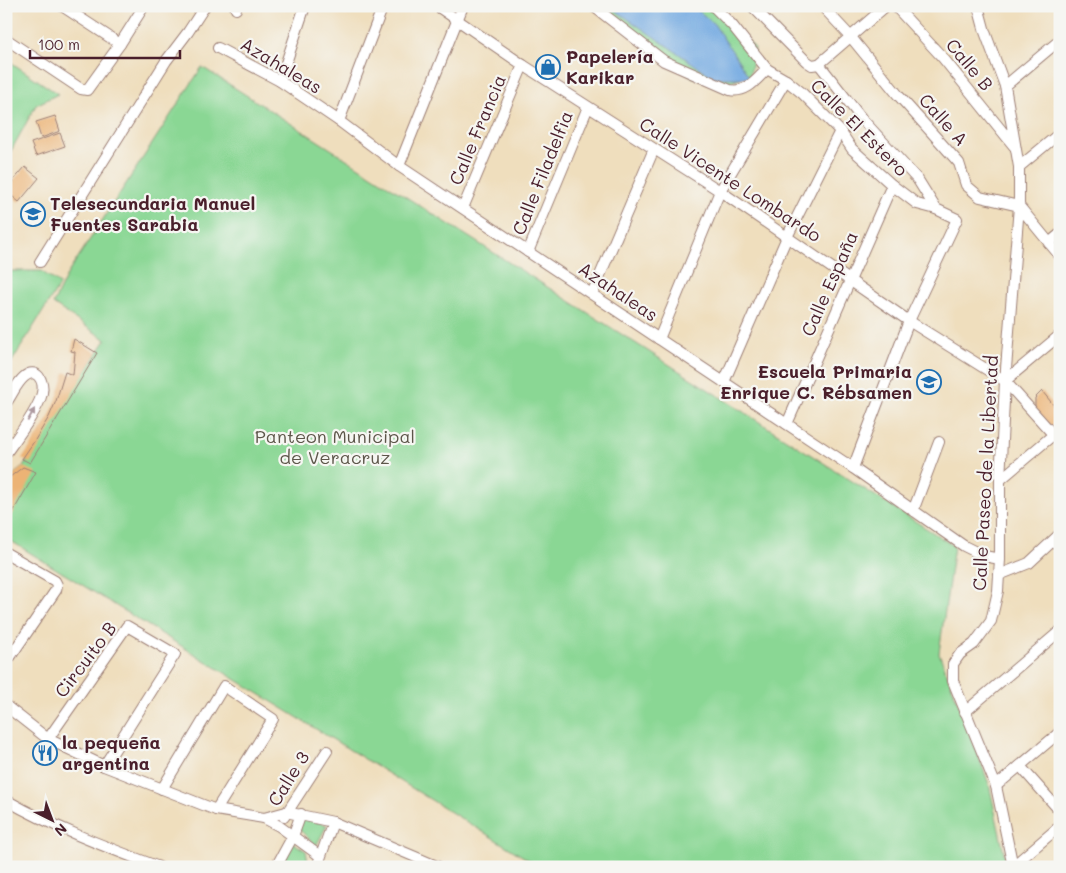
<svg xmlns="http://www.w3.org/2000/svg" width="1066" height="873" viewBox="0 0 1066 873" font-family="Mali,sans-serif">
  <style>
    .green { fill: #8ad794; stroke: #6a7b60 }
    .water { fill: #72a9e1; stroke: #5e6486 }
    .building { fill: #ecb374 }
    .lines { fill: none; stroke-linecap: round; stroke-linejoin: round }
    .minor-casing { stroke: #9c7e74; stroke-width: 12 }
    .minor { stroke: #fff; stroke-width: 10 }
    .oneway { fill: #ae9aa0 }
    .labels { text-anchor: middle; stroke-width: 4.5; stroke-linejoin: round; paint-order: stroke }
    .poi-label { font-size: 18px; font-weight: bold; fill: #4a1f2b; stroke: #f6f6f2; text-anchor: start }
    .street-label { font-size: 18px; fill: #4a1f2b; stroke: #f6f6f2 }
    .park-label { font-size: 18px; fill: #5d564a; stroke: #f6f6f2 }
  </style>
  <rect width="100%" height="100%" fill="#f6f6f2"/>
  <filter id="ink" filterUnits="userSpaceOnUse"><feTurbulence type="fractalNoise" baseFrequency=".02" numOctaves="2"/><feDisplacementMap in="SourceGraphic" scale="10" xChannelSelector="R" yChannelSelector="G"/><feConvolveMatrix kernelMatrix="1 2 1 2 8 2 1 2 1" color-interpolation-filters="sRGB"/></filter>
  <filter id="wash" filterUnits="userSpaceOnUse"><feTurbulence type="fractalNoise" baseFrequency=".0096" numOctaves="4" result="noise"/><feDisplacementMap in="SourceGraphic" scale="20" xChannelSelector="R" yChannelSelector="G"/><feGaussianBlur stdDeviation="1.12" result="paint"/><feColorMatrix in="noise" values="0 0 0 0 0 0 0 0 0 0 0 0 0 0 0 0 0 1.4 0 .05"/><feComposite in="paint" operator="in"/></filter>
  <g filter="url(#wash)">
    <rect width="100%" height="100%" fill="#efdebd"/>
    <g class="green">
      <path d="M595,6H710L755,48L750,76L721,85L692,77Z"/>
      <path d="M6,59L58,94L36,105L6,160Z"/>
      <path d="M202,67L954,546L939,653L989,784L1007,867H540L6,538V480L23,467L106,340L53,304L68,273Z"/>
      <path d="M8,271H41L60,284L6,371V275Z"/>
      <path d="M304,817L327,825L316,846L299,829Z"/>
      <path d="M292,842L306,851L309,867H281Z"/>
    </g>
    <path class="water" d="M609,6H693L714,24L750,78H714Z"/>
    <g id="blocks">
      <g class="building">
        <path d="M55,116L60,131L41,138L36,122Z"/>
        <path d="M60,133L65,146L36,156L31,143Z"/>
        <path d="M25,167L39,178L19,202L6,191V189Z"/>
        <path d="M74,339L97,353L30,463L22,459L35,440L49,417L56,401L65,372L73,375L75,352L71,351Z"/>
        <path d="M1042,391L1060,413V420L1051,427L1035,408V398Z"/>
        <path d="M23,467L36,472L6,524V480Z"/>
      </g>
    </g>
  </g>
  <g filter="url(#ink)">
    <use href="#blocks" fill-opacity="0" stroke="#9c7e74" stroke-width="1"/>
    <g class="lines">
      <defs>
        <g id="minor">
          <path d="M62,6L120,44"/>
          <path d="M235,6L236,9"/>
          <path d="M437,6L523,65L720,191L909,321L1005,381L1060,442"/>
          <path d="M593,6L664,61L730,90C747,93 756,80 767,69"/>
          <path d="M713,6L732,25L767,69L786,80L802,93L840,131L852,149L892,185L917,204L936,209"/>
          <path d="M752,6L806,61L812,65L819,64"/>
          <path d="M822,6L850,36L898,95L959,163L966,185L980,197L1019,206"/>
          <path d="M895,6L943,58L1014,146"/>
          <path d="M978,6L985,32L1005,86L1019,167V206L1005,381L1000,480V559L998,591L991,621L974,644L960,654L953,664V681L996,786L1013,867"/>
          <path d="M6,39L81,89L87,90L120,44L144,6"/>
          <path d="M218,48L280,81L339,121L399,166L853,468L964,546L984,556L1000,559"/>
          <path d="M819,64L862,119L918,180L936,209L957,219L909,321L853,468"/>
          <path d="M819,64L886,6"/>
          <path d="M280,81L305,6"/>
          <path d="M1005,86L1060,40"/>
          <path d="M339,121L383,6"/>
          <path d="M399,166L463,6"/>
          <path d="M1019,167L1060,133"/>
          <path d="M1019,206L1060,256"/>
          <path d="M463,208L523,65"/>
          <path d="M1049,243L1060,234"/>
          <path d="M528,252L588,107"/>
          <path d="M40,262L166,61L188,32L205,6"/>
          <path d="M592,294L654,149"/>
          <path d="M659,339L720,191L786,80"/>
          <path d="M1005,381L1060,335"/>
          <path d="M724,382L787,237L840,131"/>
          <path d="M6,403C12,395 16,384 24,377C36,366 45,381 42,393C39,409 16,439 6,453"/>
          <path d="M787,424L892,185"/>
          <path d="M1000,480L1060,429"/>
          <path d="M913,511L939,442"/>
          <path d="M6,553L55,581L57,585L56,590L6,663"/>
          <path d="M999,575L1029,563L1060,534"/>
          <path d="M6,706L48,739L104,766L216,810L264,818L279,826L320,856"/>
          <path d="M965,712L1060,631"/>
          <path d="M48,739L127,626L175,654L104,766"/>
          <path d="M1020,766L1060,811"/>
          <path d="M996,786L1060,732"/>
          <path d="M162,789L224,686L273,719L216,810"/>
          <path d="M6,800C55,828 106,847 159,867"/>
          <path d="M284,817L327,751"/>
          <path d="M264,818L286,812L333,822L439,867"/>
          <path d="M1013,866L1060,826"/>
          <path d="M276,867L293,836L301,814"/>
          <path d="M317,867L333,822"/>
        </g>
      </defs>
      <use href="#minor" class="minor-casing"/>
      <use href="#minor" class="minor"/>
    </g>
    <defs><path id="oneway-solid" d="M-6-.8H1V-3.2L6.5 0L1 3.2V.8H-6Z" transform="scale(1.25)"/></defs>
    <use class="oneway" href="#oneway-solid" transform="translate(31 415) rotate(-61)"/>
  </g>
  <defs>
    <symbol id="shop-ring" viewBox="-11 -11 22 22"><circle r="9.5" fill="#f6f6f2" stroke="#1f6fb2" stroke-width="1.5"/><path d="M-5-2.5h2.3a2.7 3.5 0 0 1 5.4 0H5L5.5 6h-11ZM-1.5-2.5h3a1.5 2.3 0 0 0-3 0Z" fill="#1f6fb2"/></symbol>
    <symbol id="school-ring" viewBox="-11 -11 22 22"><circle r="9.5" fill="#f6f6f2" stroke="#1f6fb2" stroke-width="1.5"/><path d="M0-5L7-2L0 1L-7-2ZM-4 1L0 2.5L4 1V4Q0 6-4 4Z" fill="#1f6fb2"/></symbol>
    <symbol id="restaurant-ring" viewBox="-11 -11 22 22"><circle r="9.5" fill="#f6f6f2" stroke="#1f6fb2" stroke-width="1.5"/><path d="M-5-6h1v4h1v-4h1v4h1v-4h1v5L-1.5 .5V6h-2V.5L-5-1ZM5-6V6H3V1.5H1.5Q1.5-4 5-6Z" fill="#1f6fb2"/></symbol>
  </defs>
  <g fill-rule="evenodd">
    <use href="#shop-ring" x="534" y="53" width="28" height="28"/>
    <use href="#school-ring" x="19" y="200" width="28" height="28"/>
    <use href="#school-ring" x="915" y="368" width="28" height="28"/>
    <use href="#restaurant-ring" x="31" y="739" width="28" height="28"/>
  </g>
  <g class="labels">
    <g class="poi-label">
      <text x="566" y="63">Papelería<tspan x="566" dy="21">Karikar</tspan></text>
      <text x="50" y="210">Telesecundaria Manuel<tspan x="50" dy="21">Fuentes Sarabia</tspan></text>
      <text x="912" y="378" text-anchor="end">Escuela Primaria<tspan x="912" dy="21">Enrique C. Rébsamen</tspan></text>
      <text x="62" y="749">la pequeña<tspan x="62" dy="21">argentina</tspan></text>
    </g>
    <g class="street-label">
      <text transform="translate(969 65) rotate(50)" y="6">Calle B</text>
      <text transform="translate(281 66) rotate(31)" y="6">Azahaleas</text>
      <text transform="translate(943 120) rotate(48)" y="6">Calle A</text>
      <text transform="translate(859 128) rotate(45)" y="6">Calle El Estero</text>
      <text transform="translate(478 130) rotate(-67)" y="6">Calle Francia</text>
      <text transform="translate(543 173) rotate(-68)" y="6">Calle Filadelfia</text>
      <text transform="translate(730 180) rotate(33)" y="6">Calle Vicente Lombardo</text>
      <text transform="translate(830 284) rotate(-66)" y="6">Calle España</text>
      <text transform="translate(618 292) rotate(34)" y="6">Azahaleas</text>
      <text transform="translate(986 473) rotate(-87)" y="6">Calle Paseo de la Libertad</text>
      <text transform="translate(86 660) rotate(-53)" y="6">Circuito B</text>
      <text transform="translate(289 779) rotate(-58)" y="6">Calle 3</text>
    </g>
    <g class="park-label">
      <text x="335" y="443">Panteon Municipal<tspan x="335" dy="21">de Veracruz</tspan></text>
    </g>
  </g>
  <rect width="1066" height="873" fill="none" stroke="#f6f6f2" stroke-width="25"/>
  <g transform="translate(52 820) rotate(138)" stroke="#f6f6f2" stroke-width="4" paint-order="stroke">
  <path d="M0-4L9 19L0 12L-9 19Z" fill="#4a1f2b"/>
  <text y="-8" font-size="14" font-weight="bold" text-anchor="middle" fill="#4a1f2b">N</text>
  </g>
  <path d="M30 50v8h150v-8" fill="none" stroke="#4a1f2b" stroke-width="2.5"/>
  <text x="38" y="50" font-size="15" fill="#4a1f2b" stroke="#f6f6f2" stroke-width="4" paint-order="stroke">100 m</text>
</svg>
